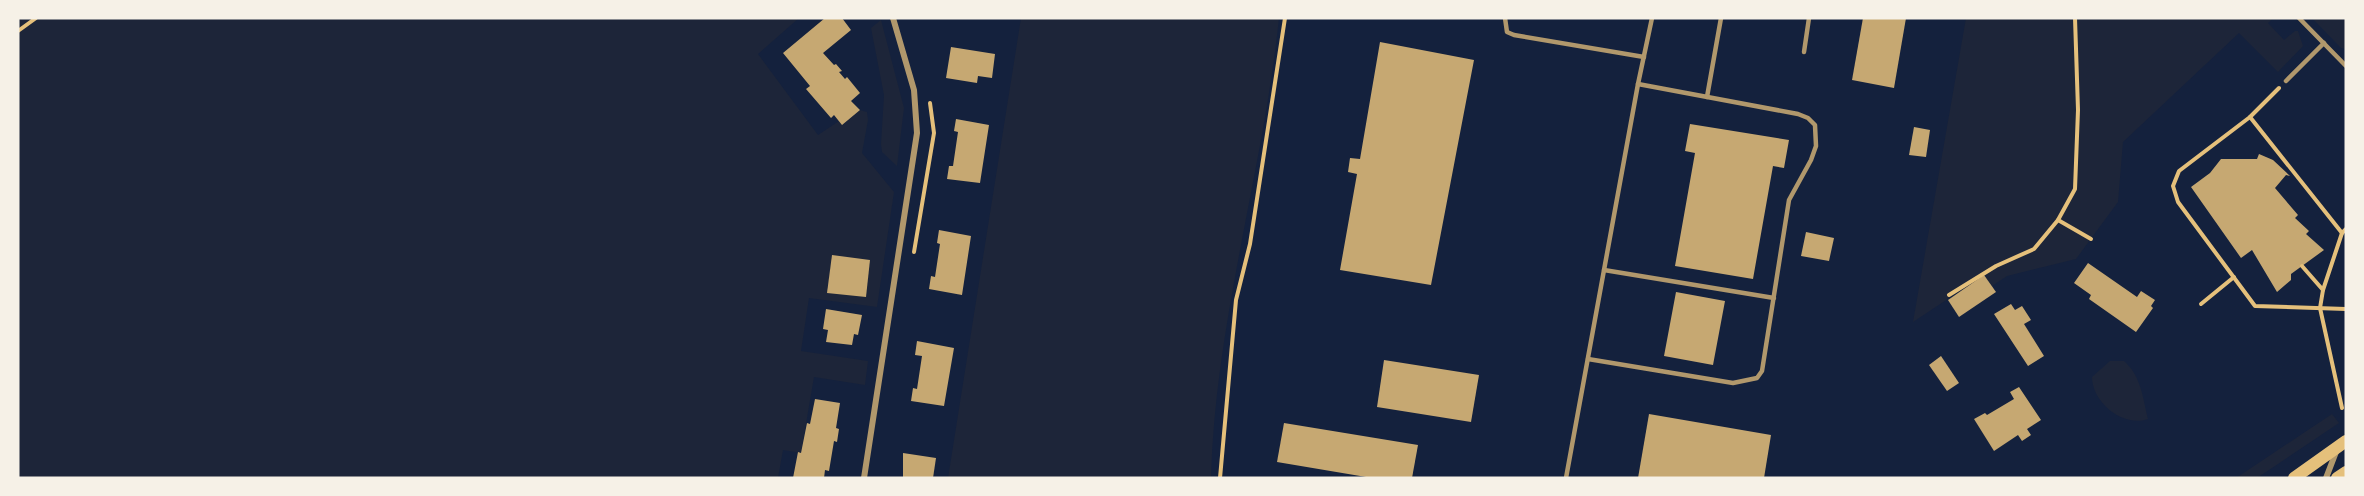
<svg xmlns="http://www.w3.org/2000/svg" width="2364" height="496" viewBox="0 0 2364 496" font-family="Inter,sans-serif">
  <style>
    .green { fill: #1d2539 }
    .building { fill: #c6a872 }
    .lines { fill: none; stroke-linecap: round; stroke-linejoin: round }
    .path { stroke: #e5c07b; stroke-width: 4 }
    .service { stroke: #b1986c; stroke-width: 4.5 }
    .minor { stroke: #b1986c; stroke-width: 6 }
    .secondary { stroke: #e5c07b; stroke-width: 12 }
  </style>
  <rect width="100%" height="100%" fill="#14213d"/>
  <g class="green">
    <path d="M18,18H799L758,54L818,135L839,121L842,125L860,110L867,112L868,120L862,153L894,192L877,307L809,298L801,351L868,361L865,385L814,377L801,453L783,450L778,478H18Z"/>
    <path d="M1021,18H1279C1263,172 1215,323 1211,478H948Z"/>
    <path d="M1966,18H2273L2268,23L2284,40L2295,31H2298L2303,46L2278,72L2239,33L2123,142L2118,202L2076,259L2007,276L1992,286L1984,275L1913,322Z"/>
    <path d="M2312,18H2346V49L2341,48Z"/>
    <path d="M881,20L904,108L897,166L882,152L881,144L884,95L871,28Z"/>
    <path d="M2110,361H2124C2141,376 2143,398 2148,419C2123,428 2092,402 2092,377Z"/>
    <path d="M2332,414L2339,423L2257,478H2236Z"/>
  </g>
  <g class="building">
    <path d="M825,18H842L851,30L823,53L834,65L836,64L842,71L839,72L845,79L847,77L860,93L851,101L860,110L842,125L834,115L831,118L806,89L810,86L783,53Z"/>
    <path d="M1863,18H1906L1894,88L1852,80Z"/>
    <path d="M1380,42L1474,60L1431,285L1340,270L1357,174L1348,172L1350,158L1360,159Z"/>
    <path d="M951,47L995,54L992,78L978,76L977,83L946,78Z"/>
    <path d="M956,119L989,125L980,183L947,179L949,166H953L958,132L954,131Z"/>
    <path d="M1690,124L1789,140L1784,168L1773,166L1753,279L1675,266L1695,153L1685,151Z"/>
    <path d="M1914,127L1930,130L1926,157L1909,155Z"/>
    <path d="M2259,154L2273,160L2290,176L2286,175L2275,188L2298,215L2295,218L2309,231L2306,234L2324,250L2291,274V280L2277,292L2252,250L2241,258L2191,187L2210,173L2221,159H2257Z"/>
    <path d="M939,230L971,236L962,295L929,289L931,276L935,277L940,244L937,243Z"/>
    <path d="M1806,232L1834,238L1829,261L1801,256Z"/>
    <path d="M832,255L870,260L866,297L827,293Z"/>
    <path d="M2088,263L2137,297L2141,291L2155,300L2151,306L2153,308L2136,332L2089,299L2091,295L2074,283Z"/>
    <path d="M1984,275L1996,292L1959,317L1948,300Z"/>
    <path d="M1676,292L1725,301L1713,365L1664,356Z"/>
    <path d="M2011,304L2015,310L2022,306L2031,320L2024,324L2044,356L2028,366L1994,314Z"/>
    <path d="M826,309L862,315L858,335L854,334L852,345L826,342L828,330L823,329Z"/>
    <path d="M917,341L954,348L944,406L911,401L913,388L917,389L922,356L915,355Z"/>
    <path d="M1941,356L1959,383L1947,391L1929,365Z"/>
    <path d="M1384,360L1479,375L1471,422L1377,407Z"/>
    <path d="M2019,387L2041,420L2027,429L2031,435L2022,441L2018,435L1994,451L1974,419L1985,413L1987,415L2014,399L2010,392Z"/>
    <path d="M815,399L840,403L836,428L839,429L837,442L834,441L829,471L825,470L824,478H793L798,452L801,453L807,423L810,424Z"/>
    <path d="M1649,414L1771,435L1764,478H1638Z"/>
    <path d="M1284,423L1418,445L1412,478H1372L1277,462Z"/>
    <path d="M903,453L936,458L933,478H903Z"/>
  </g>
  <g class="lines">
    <g class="path">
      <path d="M2075,18L2078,110L2075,189L2058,220L2091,239"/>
      <path d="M18,31L36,18"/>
      <path d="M2279,88L2250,117L2342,233L2346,229"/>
      <path d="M2250,117L2179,171L2173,186L2178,202L2255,306L2346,309"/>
      <path d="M2342,233L2323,290L2320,308L2342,408"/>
      <path d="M914,252L934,133L930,103"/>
      <path d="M2302,266L2323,290"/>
      <path d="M1949,295L1996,266L2034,249L2058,220"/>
      <path d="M2201,304L2234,277"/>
      <path d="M1220,478L1236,300L1250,244L1285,18"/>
    </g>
    <g class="service">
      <path d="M1505,18L1507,32L1514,35L1644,57"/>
      <path d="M2299,18L2346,66"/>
      <path d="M1804,52L1809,18"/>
      <path d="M2286,81L2324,43"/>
      <path d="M1707,97L1721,18"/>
      <path d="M1604,270L1774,298"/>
      <path d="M1588,359L1733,383L1757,378L1762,371L1789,200L1811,160L1816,146L1815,125L1808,118L1798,114L1638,84"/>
      <path d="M1566,478L1638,84L1652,18"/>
    </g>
    <g class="minor">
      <path d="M864,478L917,133L914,90L893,18"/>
      <path d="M2326,478L2336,452"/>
    </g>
    <g class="secondary">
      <path d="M2294,478L2346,441"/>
      <path d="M2337,478L2346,472"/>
    </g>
  </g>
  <rect width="2364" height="496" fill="none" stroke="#f6f1e7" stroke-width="39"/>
</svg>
